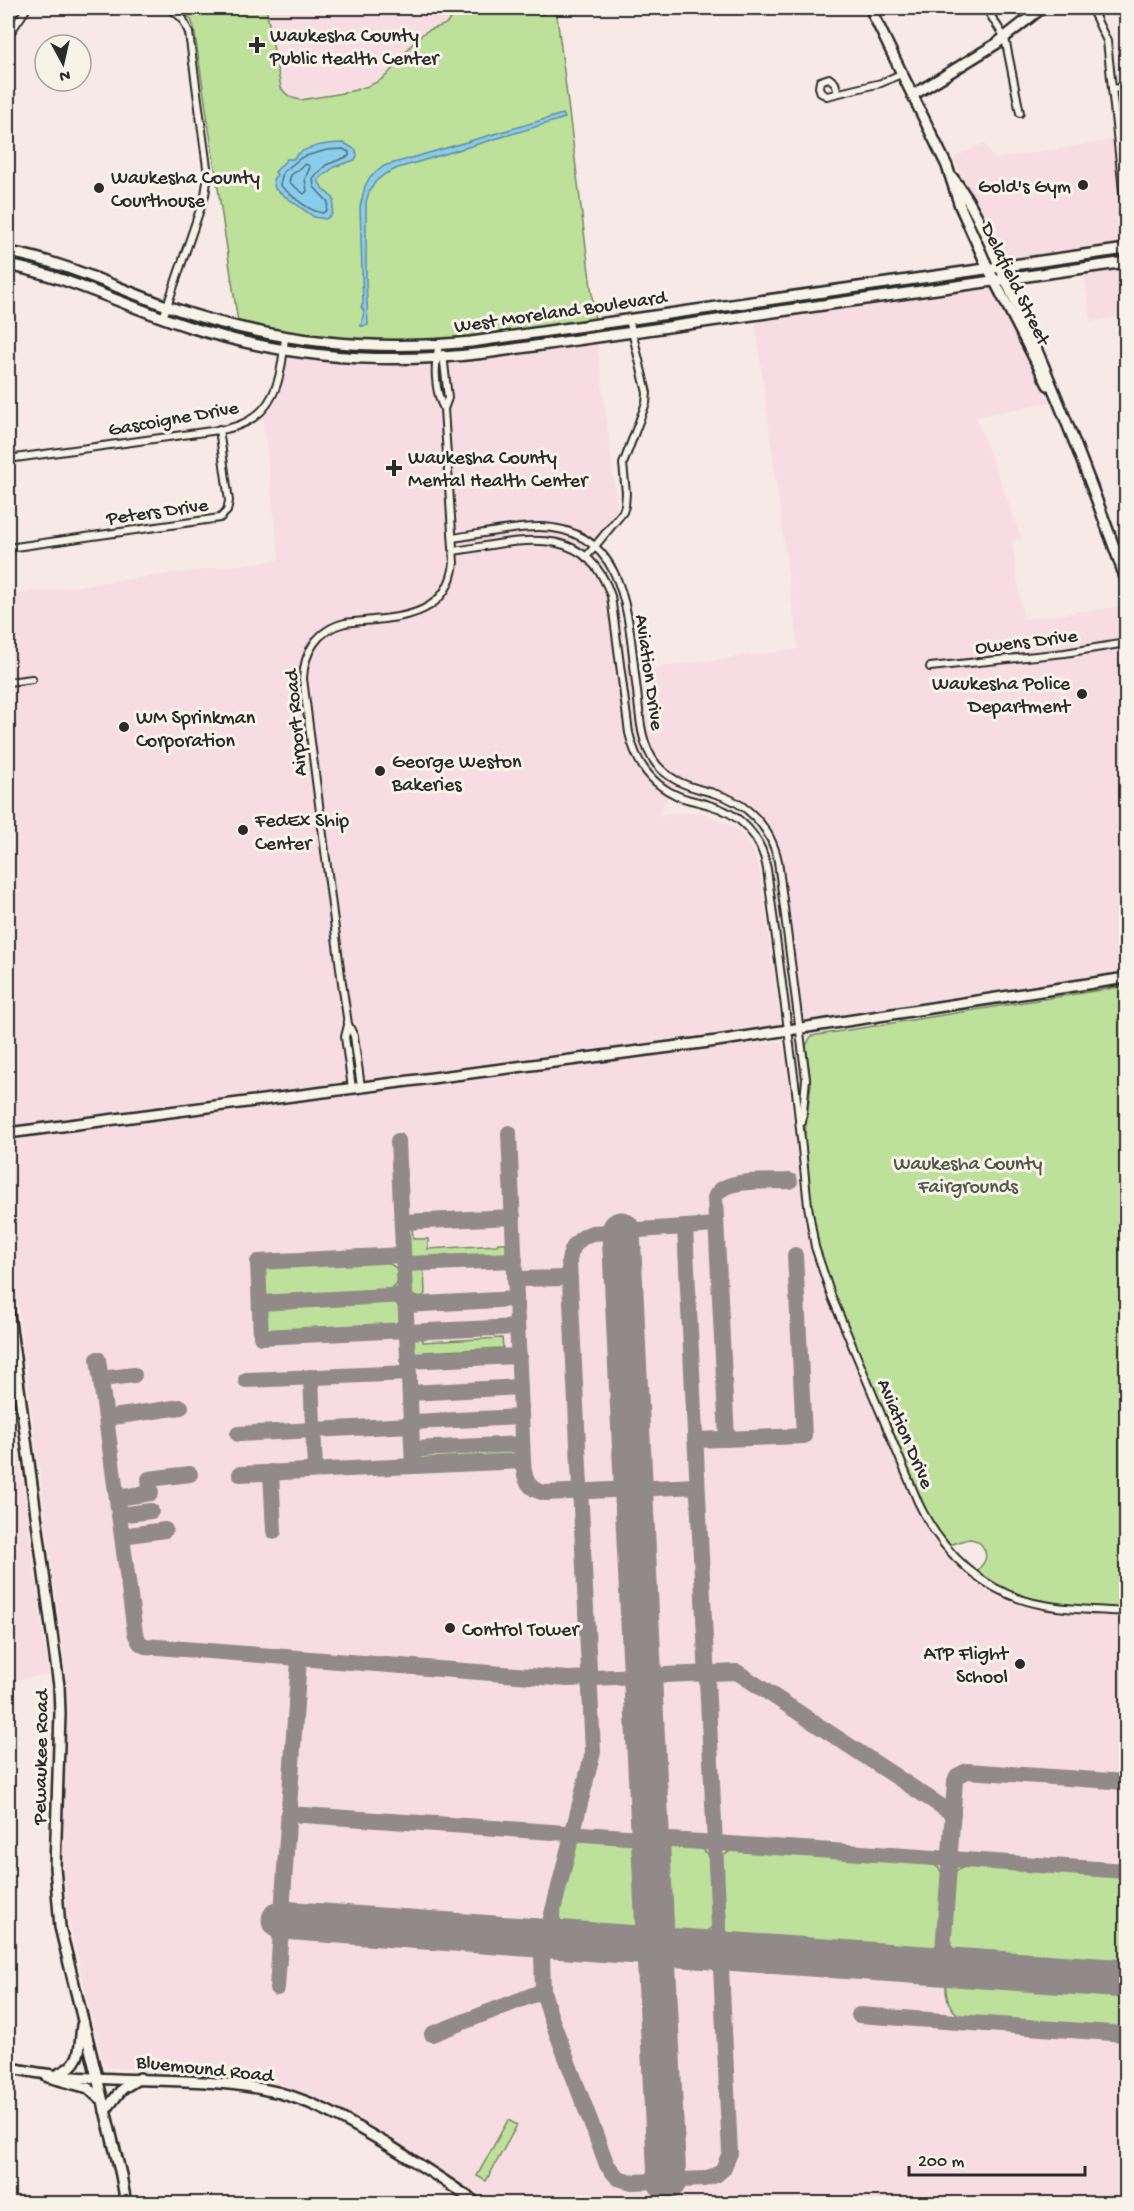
<svg xmlns="http://www.w3.org/2000/svg" width="1134" height="2211" viewBox="0 0 1134 2211" font-family="'Gochi Hand',sans-serif">
  <style>
    .built { fill: #f7dde1 }
    .green { fill: #bde19b; stroke: #748663; stroke-width: 1.5 }
    .water { fill: #89cceb; stroke: #638c9e; stroke-width: 1.5 }
    .lines { fill: none; stroke-linecap: round; stroke-linejoin: round }
    .shore { stroke: #516b78; stroke-width: 1.5 }
    .taxiway { stroke: #918a88; stroke-width: 16 }
    .runway { stroke: #918a88; stroke-width: 39 }
    .street-casing { stroke: #2b2b2b; stroke-width: 10 }
    .secondary-casing { stroke: #2b2b2b; stroke-width: 14 }
    .street { stroke: #f7f3e8; stroke-width: 6 }
    .secondary { stroke: #f7f3e8; stroke-width: 9 }
    .poi-dot { fill: #2b2b2b; stroke: #f7f3e8; stroke-width: 2 }
    .labels { text-anchor: middle; stroke-width: 6; stroke-linejoin: round; paint-order: stroke }
    .poi-label { font-size: 20px; fill: #2b2b2b; stroke: #f7f3e8; text-anchor: start }
    .street-label { font-size: 20px; fill: #2b2b2b; stroke: #f7f3e8 }
    .park-label { font-size: 20px; fill: #505847; stroke: #f7f3e8 }
  </style>
  <rect width="100%" height="100%" fill="#f7e9e5"/>
  <filter id="ink" filterUnits="userSpaceOnUse"><feTurbulence type="fractalNoise" baseFrequency=".0167" numOctaves="2"/><feDisplacementMap in="SourceGraphic" scale="12" xChannelSelector="R" yChannelSelector="G"/><feConvolveMatrix kernelMatrix="1 2 1 2 8 2 1 2 1" color-interpolation-filters="sRGB"/></filter>
  <g filter="url(#ink)">
    <g class="built">
      <path d="M266,8H451L452,12L449,19L442,27L425,32L385,77L369,86L294,100L287,96L281,88Z"/>
      <path d="M1113,140L1125,239L1123,247L1003,262L953,158L984,143L993,159Z"/>
      <path d="M1121,268L1126,269V316L1091,321L1084,273Z"/>
      <path d="M990,287L994,290L1050,402L976,417L1022,539L1012,541L1023,619L1126,606V973L823,1020L808,1021L805,1019L802,1010L783,863L776,839L763,820L745,803L725,793L692,785L678,779L658,815L702,812L737,829L753,850L759,867L781,1024L692,1036L693,1042L569,1058L529,1060L452,1073L375,1079L337,1084L310,1091L8,1127V595L279,560L263,418L279,398L288,361L291,357L355,363L409,364L484,358L597,342L618,514L581,558L599,577L604,587L609,609L618,673L798,649L755,320Z"/>
      <path d="M778,1042L783,1045L785,1050L804,1215L817,1270L922,1520L933,1538L958,1567L975,1581L1007,1598L1048,1611L1126,1617V2203H488L432,2166L344,2112L310,2095L273,2084L244,2079L108,2067L104,2063L101,2056L67,1913L63,1846L67,1696L63,1651L8,1229V1146L13,1140L740,1044Z"/>
      <path d="M15,1430L49,1675L8,1681V1431Z"/>
    </g>
    <g class="green">
      <path d="M179,8H266L281,88C287,96 292,99 302,100C326,95 369,92 387,75C399,62 409,44 424,33C434,25 455,29 451,8H556L595,319L461,338L390,342L303,335L238,322L194,28L191,19Z"/>
      <path d="M1126,986V1609C1074,1605 1020,1606 977,1572C979,1568 983,1565 985,1560C988,1550 980,1540 970,1539C963,1539 958,1544 951,1544C935,1538 927,1513 920,1498L832,1287L821,1255L814,1223L804,1142L811,1084L806,1046L811,1036Z"/>
      <path d="M412,1225L413,1239H428V1249L497,1245L498,1243H506V1257L410,1261L407,1260L406,1228Z"/>
      <path d="M385,1261L395,1267C402,1278 398,1288 385,1293L268,1299L262,1293V1272L268,1267Z"/>
      <path d="M424,1266L425,1294L423,1296L415,1297L409,1291L408,1268Z"/>
      <path d="M386,1300L396,1303C404,1313 401,1324 388,1328L270,1334L264,1327V1311L270,1306Z"/>
      <path d="M417,1335L422,1337L423,1342L502,1338L503,1348L424,1352L423,1356L419,1359L413,1354L412,1339Z"/>
      <path d="M515,1451L514,1455L509,1457L421,1461L419,1458L421,1456Z"/>
      <path d="M588,1839L628,1842L635,1844L639,1849L644,1915C642,1924 641,1929 632,1931L568,1927L561,1922L558,1913L572,1856L578,1843Z"/>
      <path d="M672,1846L701,1848L709,1855L713,1925L705,1935C692,1938 674,1936 666,1925L661,1860L664,1851Z"/>
      <path d="M732,1850L930,1863C938,1866 941,1869 943,1877L938,1943L934,1948L925,1951L731,1937L724,1928L721,1862L724,1855Z"/>
      <path d="M967,1866L1126,1877V1965L961,1954C953,1950 951,1948 949,1940L953,1878L957,1870Z"/>
      <path d="M946,1980L1126,1992V2028L962,2017C947,2009 945,1993 946,1980Z"/>
      <path d="M508,2120L517,2125L486,2181L477,2176Z"/>
    </g>
    <g class="water">
      <path d="M563,114L565,118L398,168L385,174L375,182L369,192L366,202V278L368,325L361,326L364,311L361,307L363,304L360,207L365,186L370,177L384,166Z"/>
      <path d="M344,143L356,150L357,156L355,160L334,167L318,180L323,189L334,199L332,214L326,219L314,217L275,189L273,179L277,175L275,172L287,159H293C302,146 329,143 344,143Z"/>
    </g>
    <g class="lines">
      <g class="shore">
        <path d="M343,149L349,152V156L326,165L313,178L314,187L328,202L327,210L323,213C309,212 291,195 280,185L283,172L302,157L327,150Z"/>
        <path d="M306,164L310,167L305,179L307,191L304,194L289,182L291,175Z"/>
      </g>
      <g class="taxiway">
        <path d="M509,1133L523,1461C524,1478 527,1490 546,1493L697,1486"/>
        <path d="M398,1141L413,1466"/>
        <path d="M402,1222L513,1217"/>
        <path d="M685,1227L730,2153L723,2169L716,2175L704,2179L632,2182L618,2178L607,2165L550,2015L543,1991L542,1954L593,1752L569,1261C571,1247 578,1238 592,1233Z"/>
        <path d="M685,1227L716,1225"/>
        <path d="M403,1255L258,1262L261,1337L407,1330"/>
        <path d="M404,1264L515,1260"/>
        <path d="M515,1279L570,1278"/>
        <path d="M260,1303L405,1295"/>
        <path d="M406,1305L516,1299"/>
        <path d="M407,1332L517,1327"/>
        <path d="M98,1359L135,1633L140,1643L145,1646L568,1679L737,1672L953,1814"/>
        <path d="M408,1361L519,1356"/>
        <path d="M311,1377L315,1470"/>
        <path d="M101,1379L134,1375"/>
        <path d="M246,1380L409,1373"/>
        <path d="M410,1393L520,1387"/>
        <path d="M106,1418L181,1407"/>
        <path d="M411,1422L521,1417"/>
        <path d="M238,1434L411,1425"/>
        <path d="M727,1439L715,1198C721,1177 771,1182 790,1181"/>
        <path d="M695,1440L804,1436L795,1255"/>
        <path d="M413,1449L522,1444"/>
        <path d="M271,1472L274,1531"/>
        <path d="M240,1474L523,1461"/>
        <path d="M117,1498L151,1493L149,1479L190,1474"/>
        <path d="M119,1515L151,1511"/>
        <path d="M122,1536L165,1530"/>
        <path d="M288,1814L1126,1871"/>
        <path d="M942,1966L955,1781L957,1776L967,1771L1126,1782"/>
        <path d="M277,1988L299,1659"/>
        <path d="M859,2015L1126,2034"/>
        <path d="M432,2034L543,1991"/>
      </g>
      <g class="runway">
        <path d="M621,1231L667,2181"/>
        <path d="M281,1920L1126,1979"/>
      </g>
      <defs>
        <g id="street">
          <path d="M542,8V10"/>
          <path d="M986,8L1005,38L1020,113"/>
          <path d="M1091,8L1107,41L1126,219"/>
          <path d="M8,36L27,8"/>
          <path d="M1112,89L1126,87"/>
          <path d="M838,93L835,83L829,78L820,81L819,87L821,93L827,96L881,83L903,73"/>
          <path d="M163,318L205,195L208,175L189,33L183,19L170,8"/>
          <path d="M443,354L448,398L444,409"/>
          <path d="M8,459L226,429C275,419 281,380 285,337"/>
          <path d="M453,538C481,534 511,527 539,527C631,528 628,625 637,691C640,717 640,744 657,765C673,783 691,787 713,793C747,802 771,827 778,861L806,1079L802,1122"/>
          <path d="M8,548L220,518L227,511L229,501L219,429"/>
          <path d="M454,551C516,542 585,519 611,596L629,733C635,759 649,782 674,794C685,800 697,801 709,805C740,813 762,837 767,869L796,1091L808,1206L815,1247L831,1295L918,1502C942,1554 986,1595 1044,1605C1071,1610 1099,1610 1126,1612"/>
          <path d="M586,557L623,512L625,506L626,493L623,464L646,403L647,393L629,319"/>
          <path d="M930,667L1065,653L1126,643"/>
          <path d="M8,682L32,679"/>
          <path d="M348,1025L345,1037L352,1088"/>
          <path d="M361,1087L354,1036L348,1024L341,976L303,679C304,652 317,630 345,623C391,617 447,622 454,563L444,409C434,390 434,364 439,345"/>
        </g>
        <g id="secondary">
          <path d="M870,8L947,166L960,206L988,268L1048,385"/>
          <path d="M913,95L996,44L1042,8"/>
          <path d="M952,177C977,208 991,249 1008,285C1053,383 1090,479 1126,580"/>
          <path d="M8,252C62,261 114,287 167,306C265,341 367,352 471,342L1126,249"/>
          <path d="M8,265C71,277 131,309 193,328C288,358 386,365 485,353L1126,262"/>
          <path d="M8,1133L717,1041L1126,978"/>
          <path d="M8,1306L59,1686L60,1714L55,1867L60,1927L121,2175L126,2204"/>
          <path d="M8,2067C90,2087 178,2073 262,2089C309,2097 349,2122 390,2146C420,2165 449,2183 478,2204"/>
          <path d="M60,2073C83,2063 79,2047 82,2025"/>
          <path d="M48,2077L88,2088L100,2099"/>
          <path d="M105,2111L122,2089L140,2078"/>
        </g>
      </defs>
      <use href="#street" class="street-casing"/>
      <use href="#secondary" class="secondary-casing"/>
      <use href="#street" class="street"/>
      <use href="#secondary" class="secondary"/>
    </g>
  </g>
  <g class="poi-dot">
    <path d="M254 36h6v6h6v6h-6v6h-6v-6h-6v-6h6z"/>
    <circle cx="1083" cy="185" r="6"/>
    <circle cx="99" cy="188" r="6"/>
    <path d="M391 459h6v6h6v6h-6v6h-6v-6h-6v-6h6z"/>
    <circle cx="1082" cy="694" r="6"/>
    <circle cx="124" cy="727" r="6"/>
    <circle cx="380" cy="771" r="6"/>
    <circle cx="243" cy="830" r="6"/>
    <circle cx="450" cy="1628" r="6"/>
    <circle cx="1020" cy="1664" r="6"/>
  </g>
  <g class="labels">
    <g class="poi-label">
      <text x="270" y="41">Waukesha County<tspan x="270" dy="23">Public Health Center</tspan></text>
      <text x="111" y="183">Waukesha County<tspan x="111" dy="23">Courthouse</tspan></text>
      <text x="1071" y="192" text-anchor="end">Gold's Gym</text>
      <text x="408" y="463">Waukesha County<tspan x="408" dy="23">Mental Health Center</tspan></text>
      <text x="1070" y="689" text-anchor="end">Waukesha Police<tspan x="1070" dy="23">Department</tspan></text>
      <text x="136" y="723">WM Sprinkman<tspan x="136" dy="23">Corporation</tspan></text>
      <text x="392" y="767">George Weston<tspan x="392" dy="23">Bakeries</tspan></text>
      <text x="255" y="826">FedEx Ship<tspan x="255" dy="23">Center</tspan></text>
      <text x="462" y="1635">Control Tower</text>
      <text x="1008" y="1659" text-anchor="end">ATP Flight<tspan x="1008" dy="23">School</tspan></text>
    </g>
    <g class="street-label">
      <text transform="translate(1017 283) rotate(64)" y="7">Delafield Street</text>
      <text transform="translate(560 310) rotate(-8)" y="7">West Moreland Boulevard</text>
      <text transform="translate(173 417) rotate(-10)" y="7">Gascoigne Drive</text>
      <text transform="translate(157 510) rotate(-8)" y="7">Peters Drive</text>
      <text transform="translate(1026 640) rotate(-7)" y="7">Owens Drive</text>
      <text transform="translate(651 672) rotate(82)" y="7">Aviation Drive</text>
      <text transform="translate(294 723) rotate(-95)" y="7">Airport Road</text>
      <text transform="translate(907 1433) rotate(67)" y="7">Aviation Drive</text>
      <text transform="translate(39 1757) rotate(-89)" y="7">Pewaukee Road</text>
      <text transform="translate(205 2067) rotate(6)" y="7">Bluemound Road</text>
    </g>
    <g class="park-label">
      <text x="968" y="1169">Waukesha County<tspan x="968" dy="23">Fairgrounds</tspan></text>
    </g>
  </g>
  <rect width="1134" height="2211" fill="none" stroke="#f7f3e8" stroke-width="30"/>
  <rect x="15" y="15" width="1104" height="2181" fill="none" stroke="#2b2b2b" stroke-width="2" filter="url(#ink)"/>
  <g transform="translate(63 63) rotate(172)"><circle r="28" fill="#f7f3e8" stroke="#a5a39c" stroke-width="1.5"/>
  <path d="M0-4.5L10 22L0 15L-10 22Z" fill="#2b2b2b"/>
  <text y="-9" font-size="16" font-weight="bold" text-anchor="middle" fill="#2b2b2b">N</text>
  </g>
  <path d="M909 2166v9h176v-9" fill="none" stroke="#2b2b2b" stroke-width="3"/>
  <text x="918" y="2166" font-size="18" fill="#2b2b2b" stroke="#f7f3e8" stroke-width="4.5" paint-order="stroke">200 m</text>
</svg>
